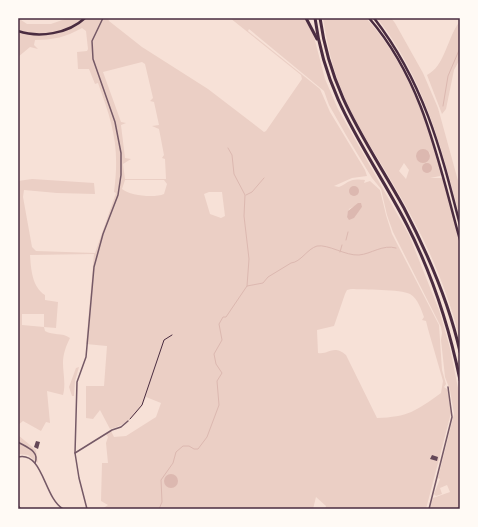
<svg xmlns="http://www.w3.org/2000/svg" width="478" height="527" viewBox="0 0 478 527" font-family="Inter,sans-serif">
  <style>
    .green { fill: #ebcfc5; fill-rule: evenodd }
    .water { fill: #dcb8b0 }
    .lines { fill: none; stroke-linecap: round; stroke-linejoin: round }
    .stream { stroke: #dcb8b0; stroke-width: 1 }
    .building { fill: #644757 }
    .path { stroke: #4a2c40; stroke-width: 1 }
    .service { stroke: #755966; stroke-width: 1 }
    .minor { stroke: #755966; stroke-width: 1.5 }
    .tertiary { stroke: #755966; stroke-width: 2 }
    .secondary { stroke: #4a2c40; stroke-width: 2.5 }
    .trunk { stroke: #4a2c40; stroke-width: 2.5 }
    .motorway { stroke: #4a2c40; stroke-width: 3 }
    .neatline { fill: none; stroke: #4a2c40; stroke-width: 1.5 }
  </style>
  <rect width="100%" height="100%" fill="#f7e1d7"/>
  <g class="green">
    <path d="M18,18L27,24H51L68,18H108L109,21L142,47L208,89L264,132L266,131L302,79L301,75L230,18H305L313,33L325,79L338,109L409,235L439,310L450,348L460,398V507L453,509H432L430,507L433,498L450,492L447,485L440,488L442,494L436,496L434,494L440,479L438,478L454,414L450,390L445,377L441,340L442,333L441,327L393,232L387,215L381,189L372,178L346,135L329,105L324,91L249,29L248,31L320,89L330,112L365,170L367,176L352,178L334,186L339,187C351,181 350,178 365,180L364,183L370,181L380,190L386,215L392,234L439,325L442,370L446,384L444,387L448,390L451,413L426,509H325L326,506L316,497L313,509H102L108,505L101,501L102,463H108L106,443L108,437L106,434L111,431L114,437L126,436L156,417L161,403L146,397C140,413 127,425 110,429L100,410L93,419L86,418V386H104L107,346L86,344L94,254L30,255C31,269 32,287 45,295V300L58,302L56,328L44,327L45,331C53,336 62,332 70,338C66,346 63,354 63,363C63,373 66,385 63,395L47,391L50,423L46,422L41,431L23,421L18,425V181L32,179L94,183L95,194L57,193L24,190L23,197L32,247L36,251L95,253L116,193L114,192C120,147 113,124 98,83L95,84L89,69H78L77,52L87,51L88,49L86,31L82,28C66,37 53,40 35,40L34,45L38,49L30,47L18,57ZM142,62L145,64L153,98L150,101L154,102L159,125L152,126L159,129L164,155L162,158L165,159L166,179H125L123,164L131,159L125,158L121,125L126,123L121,122L103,72ZM125,180H164L167,184L164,194C155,198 130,196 122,189ZM209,192H222L225,216L221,218L210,214L204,194ZM355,206L362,207L356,214L347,217L349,209ZM351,289C363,290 401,289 410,294C418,299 421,309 424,317L422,320L426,321L428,329L443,381L441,393C416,411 408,417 377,418L346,355C333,344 329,355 318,353L317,330L334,326L345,294L347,290ZM22,314H44V327L22,325Z"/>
    <path d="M323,18H366C405,61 426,117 442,173L440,176L430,178H442L444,180L460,245V340C447,287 424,236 396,189C378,157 356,126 342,91C332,67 327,43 323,18ZM426,150L430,153L429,160L424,162L419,161L416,158ZM404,163L409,170L406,179L399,171Z"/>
    <path d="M377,18H391L395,23L423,73L438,108L460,188V218C442,148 423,76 377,18Z"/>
    <path d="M460,21V59L454,70L446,109L442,114L427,75C445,66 447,38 460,21Z"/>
    <path d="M79,367L75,381L74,396H72L69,387L76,368Z"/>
    <path d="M18,435L36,450L38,463L28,455L18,454Z"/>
  </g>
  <g class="water">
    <circle cx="423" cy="156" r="7"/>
    <circle cx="427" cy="168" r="5"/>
    <circle cx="354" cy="191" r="5"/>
    <path d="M358,203H361L362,207L354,218L349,220L347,217L348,211Z"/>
    <circle cx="171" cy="481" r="7"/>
  </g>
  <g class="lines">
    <g class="stream">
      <path d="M443,106L448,76L460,48"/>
      <path d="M228,148L232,155L234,174L245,195L244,216L249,259L247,286"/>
      <path d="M246,195L252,192L264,178"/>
      <path d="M346,240L348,232"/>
      <path d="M340,252L342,245"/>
      <path d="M159,509L162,502L161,480L173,463L176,452L183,446H189L194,449H198L207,437L219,405L217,381L222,373L216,364L214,354L222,340L219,324L223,317H226L247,286L263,283L268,277L291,263C301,262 307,249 317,246C328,244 346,256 359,255C371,254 383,244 396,248"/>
    </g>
  </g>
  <g class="building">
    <path d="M36,441L40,442L38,449L34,447Z"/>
    <path d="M432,455L438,457L437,461L430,459Z"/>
  </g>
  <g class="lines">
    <path class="path" d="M130,419L142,405L164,340L172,335"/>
    <path class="service" d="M18,505L21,509"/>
    <g class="minor">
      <path d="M18,442C26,447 40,451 35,463"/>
      <path d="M75,453L112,430L121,427L128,421"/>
      <path d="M18,457C43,451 44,498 63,509"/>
      <path d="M87,509L79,478L75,453L77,382L86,357L94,267L103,234L118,195L121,175V153L115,122L93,59L92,41L103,18"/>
      <path d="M429,509L452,417L448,387"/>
    </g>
    <path class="tertiary" d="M457,509L460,508"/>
    <path class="secondary" d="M18,31C39,38 68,34 85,18"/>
    <g class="trunk">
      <path d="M369,18C424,82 438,161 460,240"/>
      <path d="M374,18C424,83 440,147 460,225"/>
    </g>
    <g class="motorway">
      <path d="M306,18L317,39"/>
      <path d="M315,18C326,103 370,153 407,225C432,274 449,326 460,380"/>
      <path d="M320,18C331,97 367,141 404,208C428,254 449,302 460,352"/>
    </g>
  </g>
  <rect width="478" height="527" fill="none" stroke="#fffaf5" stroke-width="38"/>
  <rect x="19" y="19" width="440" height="489" class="neatline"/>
</svg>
